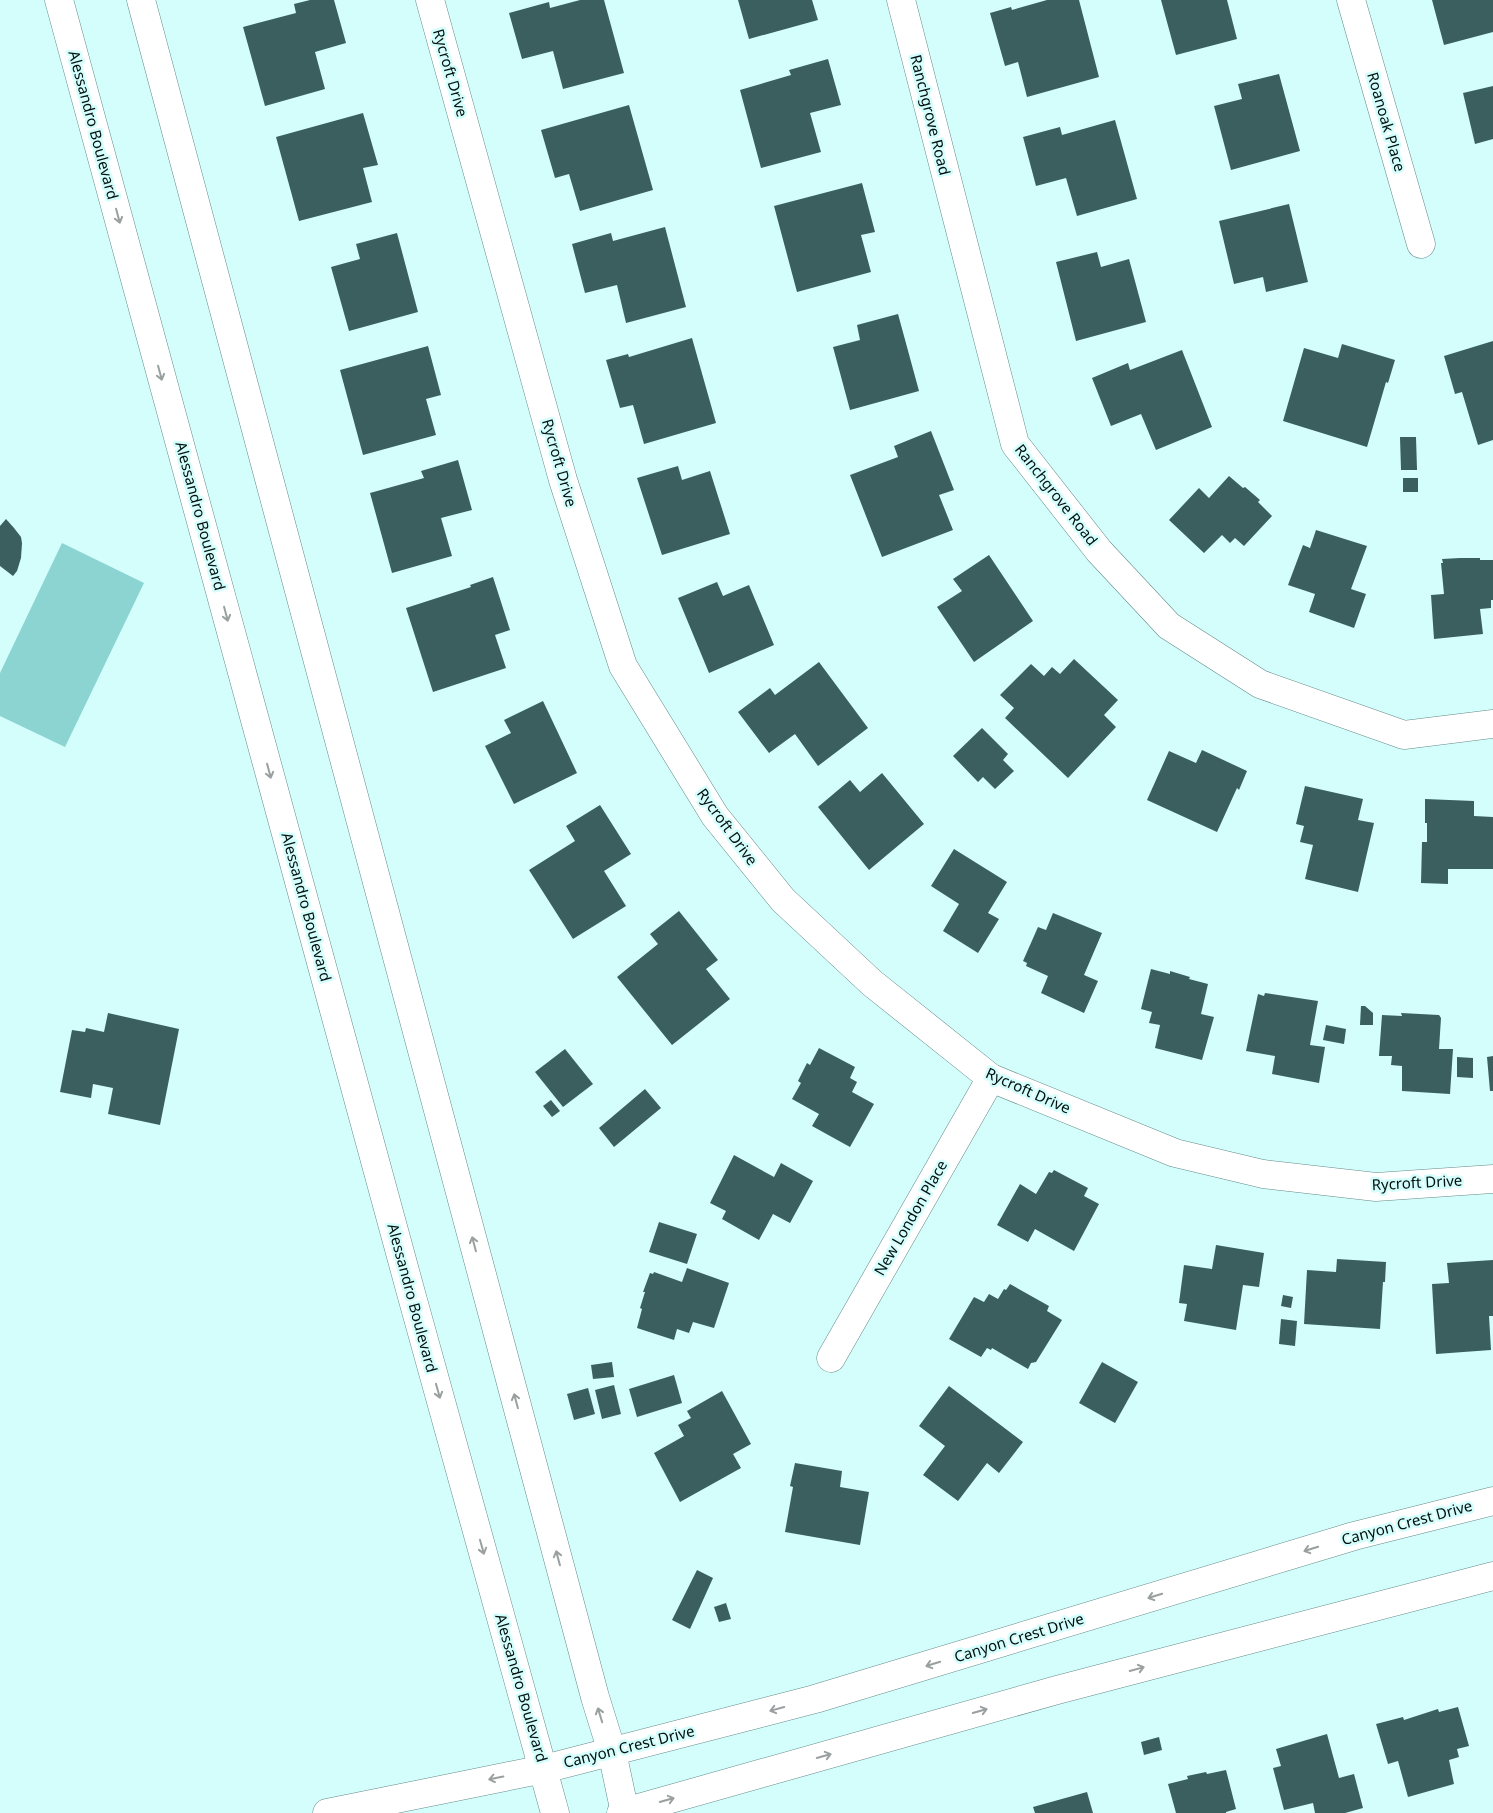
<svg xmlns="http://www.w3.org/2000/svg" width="1493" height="1813" viewBox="0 0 1493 1813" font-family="'Noto Sans',sans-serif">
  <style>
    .green { fill: #8bd4d2 }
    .building { fill: #3a5f5e }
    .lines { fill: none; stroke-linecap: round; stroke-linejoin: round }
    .street-casing { stroke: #648a89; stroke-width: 29 }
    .secondary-casing { stroke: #648a89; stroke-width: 29 }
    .primary-casing { stroke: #648a89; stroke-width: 29 }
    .street { stroke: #fff; stroke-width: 28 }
    .secondary { stroke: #fff; stroke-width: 28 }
    .primary { stroke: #fff; stroke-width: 28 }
    .oneway { stroke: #9a9f9f }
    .labels { text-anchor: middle; stroke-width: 5; stroke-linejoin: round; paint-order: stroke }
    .street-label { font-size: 15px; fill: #03100f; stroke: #d4fefc }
  </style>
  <rect width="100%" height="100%" fill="#d4fefc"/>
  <path class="green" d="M62,543L144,583L65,747L0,716V673Z"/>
  <g class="building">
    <path d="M310,0H334L346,43L315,52L325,89L265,106L243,27L296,13L294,4Z"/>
    <path d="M580,0H604L624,73L563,89L553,51L522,59L509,13L549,2L550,8Z"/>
    <path d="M738,0H812L818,20L749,39Z"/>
    <path d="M1047,0H1079L1099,77L1027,97L1018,62L1005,66L990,13L1011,7L1012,10Z"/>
    <path d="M1161,0H1227L1237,39L1176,55Z"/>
    <path d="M1432,0H1493V32L1444,45Z"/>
    <path d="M828,59L841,105L810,113L821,152L761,168L740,90L791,75L789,70Z"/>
    <path d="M1279,74L1300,151L1231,170L1214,106L1242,99L1238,84Z"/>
    <path d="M1493,86V139L1475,144L1463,93Z"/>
    <path d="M629,105L653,190L580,211L569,174L555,178L541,130Z"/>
    <path d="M363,113L378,165L363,168L372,202L299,221L276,137Z"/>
    <path d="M1115,120L1137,199L1077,216L1066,178L1036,186L1023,137L1060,127L1062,135Z"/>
    <path d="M862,183L875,232L861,235L871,272L797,292L774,206Z"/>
    <path d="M1289,204L1308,282L1266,292L1263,277L1234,284L1219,221Z"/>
    <path d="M665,227L686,307L626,323L617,285L585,293L572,244L611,233L613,241Z"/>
    <path d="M397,233L418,312L349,331L331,267L360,259L356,244Z"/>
    <path d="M1097,252L1101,267L1129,259L1146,322L1076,341L1056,262Z"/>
    <path d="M898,314L919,391L850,410L833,347L860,340L857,325Z"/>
    <path d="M692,338L716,423L644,444L633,405L620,408L606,360L628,354L629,357Z"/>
    <path d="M1493,341V440L1478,445L1462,392L1455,394L1444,356Z"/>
    <path d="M1342,344L1395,360L1388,383L1386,382L1367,447L1283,421L1304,348L1338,358Z"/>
    <path d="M428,346L441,395L426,399L436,435L363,455L340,370Z"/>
    <path d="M1182,350L1212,427L1156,450L1141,414L1111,426L1092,378L1128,363L1130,370Z"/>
    <path d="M931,431L954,490L939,495L953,530L882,557L850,475L898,457L894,446Z"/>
    <path d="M1400,437H1416L1417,470H1401Z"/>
    <path d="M458,460L472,510L441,518L452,556L392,573L370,493L424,478L421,471Z"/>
    <path d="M678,466L682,480L710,471L730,534L662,555L637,478Z"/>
    <path d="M1229,476L1243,488L1245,487L1260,500L1258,502L1272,516L1244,546L1235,538L1230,543L1222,535L1204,553L1169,520L1199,488L1209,498Z"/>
    <rect x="1403" y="478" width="15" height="14"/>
    <path d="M6,519L14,528L21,537L22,543L21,558L17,571L13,576L0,566V526Z"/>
    <path d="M1316,530L1367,546L1351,589L1366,594L1354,628L1309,612L1315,594L1288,585L1303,545L1310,548Z"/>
    <path d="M989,555L1033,621L974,662L937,607L962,591L953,579Z"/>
    <path d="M1460,558H1480V560H1493V600H1491V608L1480,609L1483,634L1434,639L1431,595L1444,594L1441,563H1443L1442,559Z"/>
    <path d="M493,577L510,630L495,635L506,668L433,692L406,608L471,587L470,585Z"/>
    <path d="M717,582L723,596L749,585L774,645L709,673L678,598Z"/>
    <path d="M1074,659L1118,700L1104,715L1116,727L1068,778L1005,718L1014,708L1000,695L1031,664L1044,676L1052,667L1060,674Z"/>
    <path d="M819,662L868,728L818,766L795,734L769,753L738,712L770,688L775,695Z"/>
    <path d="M543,701L577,773L514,804L485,746L511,733L504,720Z"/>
    <path d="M982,728L1008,754L1003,760L1014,771L995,789L983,777L978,782L953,756Z"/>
    <path d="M1202,750L1247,771L1239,790L1237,788L1217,832L1147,800L1169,751L1196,763Z"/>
    <path d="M882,773L924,824L869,870L818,807L850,780L860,792Z"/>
    <path d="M1305,786L1363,799L1358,820L1374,823L1358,892L1305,879L1313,845L1300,842L1304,826L1296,824Z"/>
    <path d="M1425,799L1474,801V816L1493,817V869H1448V884L1421,883L1422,842H1427V823H1425Z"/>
    <path d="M600,805L631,854L604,871L626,906L573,939L529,870L575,841L566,826Z"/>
    <path d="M954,849L1007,882L988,913L999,919L978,953L943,931L959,904L931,886Z"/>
    <path d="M679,911L718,960L706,969L730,999L672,1045L617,977L658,944L650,934Z"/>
    <path d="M1053,913L1102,933L1084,975L1098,981L1084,1013L1041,993L1048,976L1026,966L1027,963L1023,961L1038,927L1046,930Z"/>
    <path d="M1151,969L1170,974V971L1190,977L1189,979L1208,984L1201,1014L1214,1017L1202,1060L1155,1048L1160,1025L1149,1023L1152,1012L1141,1009Z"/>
    <path d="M1265,993L1318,1001L1310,1045L1325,1047L1319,1083L1272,1074L1275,1056L1246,1051L1258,994L1264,996Z"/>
    <path d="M1361,1006H1365L1373,1013V1025H1360Z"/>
    <path d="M108,1013L179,1029L160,1125L108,1114L113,1088L93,1084L91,1098L60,1092L72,1030L85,1032L86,1028L104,1032Z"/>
    <path d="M1401,1013L1439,1015L1441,1018L1439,1049H1453L1450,1094L1402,1091V1066L1391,1065L1392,1056H1379L1382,1015L1402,1016Z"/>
    <path d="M1326,1025L1346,1029L1344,1044L1323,1040Z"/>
    <path d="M819,1048L855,1067L850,1078L857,1082L852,1092L874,1104L850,1147L812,1126L819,1114L792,1099L801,1083L798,1081L807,1063L810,1065Z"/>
    <path d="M565,1049L593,1084L563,1107L535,1072Z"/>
    <path d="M1493,1056V1091H1490L1487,1057Z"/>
    <path d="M1457,1057L1473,1058V1078L1457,1077Z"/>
    <path d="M645,1089L661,1108L614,1147L599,1128Z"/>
    <path d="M551,1100L560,1111L552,1117L543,1106Z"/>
    <path d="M734,1155L774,1177L781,1163L813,1181L790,1223L773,1214L759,1240L722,1219L726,1211L710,1203Z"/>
    <path d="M1054,1170L1088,1188L1084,1196L1099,1204L1074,1251L1035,1229L1028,1242L997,1225L1020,1184L1036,1194L1049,1172L1052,1173Z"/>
    <path d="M659,1222L697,1234L687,1264L649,1252Z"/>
    <path d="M1216,1245L1264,1253L1259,1287L1243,1285L1236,1330L1184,1321L1187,1304L1179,1303L1184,1265L1212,1269Z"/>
    <path d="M1337,1259L1386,1262L1385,1282H1383L1380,1329L1304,1324L1307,1270L1336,1272Z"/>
    <path d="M1493,1260V1316H1489L1491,1350L1436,1354L1432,1284L1449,1283L1447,1263Z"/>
    <path d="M687,1268L729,1283L714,1328L693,1322L689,1333L677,1329L674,1340L637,1328L642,1309L640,1308L645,1292H643L650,1273L653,1274L654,1272L682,1282Z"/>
    <path d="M1010,1284L1049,1306L1047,1311L1062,1320L1036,1362L1031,1363L1028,1369L992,1348L991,1350L987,1348L981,1357L949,1339L974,1297L984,1302L989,1294L998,1299L1004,1289L1006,1290Z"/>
    <path d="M1283,1295L1293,1297L1291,1308L1281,1306Z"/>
    <path d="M1281,1319L1297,1321L1295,1346L1279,1344Z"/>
    <path d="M612,1362L614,1377L593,1379L591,1365Z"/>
    <path d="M1102,1362L1138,1382L1115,1423L1079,1403Z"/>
    <path d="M674,1375L682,1403L637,1417L629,1389Z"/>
    <path d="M614,1385L621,1414L602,1419L595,1390Z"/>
    <path d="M949,1386L1023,1442L999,1473L987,1463L958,1501L923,1475L945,1446L919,1426Z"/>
    <path d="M588,1388L595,1414L574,1420L567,1394Z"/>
    <path d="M722,1391L751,1444L733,1454L741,1468L680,1502L654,1453L684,1436L678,1425L691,1418L687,1411Z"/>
    <path d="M795,1463L842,1471L840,1487L869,1492L860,1545L785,1532L793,1487L790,1486Z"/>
    <path d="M697,1570L713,1578L690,1629L672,1620Z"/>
    <path d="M726,1603L731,1619L719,1622L714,1607Z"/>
    <path d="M1458,1707L1469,1746L1457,1749L1459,1757L1449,1760L1454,1784L1408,1797L1398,1761L1388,1764L1376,1724L1403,1717L1404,1720L1438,1709L1439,1712Z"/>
    <path d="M1327,1734L1339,1778L1354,1774L1363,1808L1345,1813H1315L1313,1803L1284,1810L1273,1768L1281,1766L1276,1749Z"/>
    <path d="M1159,1737L1162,1750L1144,1755L1141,1742Z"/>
    <path d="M1226,1770L1236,1809L1226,1812V1813H1176L1168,1784L1188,1779L1187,1776L1206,1772L1207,1774Z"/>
    <path d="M1087,1792L1093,1813H1035L1033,1807Z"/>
  </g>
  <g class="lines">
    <defs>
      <g id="street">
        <path d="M430,0L563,480L623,666L715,816L783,900L872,983L991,1078L1175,1153L1263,1174L1376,1187L1493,1179"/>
        <path d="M901,0L1015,444L1099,551L1169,626L1260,684L1404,735L1493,724"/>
        <path d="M1351,0L1421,244"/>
        <path d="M831,1358L991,1078"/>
        <path d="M327,1813L544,1769"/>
      </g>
      <g id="secondary">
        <path d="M544,1769L815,1699L1354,1536L1493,1501"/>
        <path d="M621,1813L1057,1690L1493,1576"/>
      </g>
      <g id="primary">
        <path d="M59,0L411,1293L555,1813"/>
        <path d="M141,0L595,1697L612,1752L625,1813"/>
      </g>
    </defs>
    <use href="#street" class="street-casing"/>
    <use href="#secondary" class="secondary-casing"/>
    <use href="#primary" class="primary-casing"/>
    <use href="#street" class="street"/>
    <use href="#secondary" class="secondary"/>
    <use href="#primary" class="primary"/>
  </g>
  <defs><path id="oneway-shaft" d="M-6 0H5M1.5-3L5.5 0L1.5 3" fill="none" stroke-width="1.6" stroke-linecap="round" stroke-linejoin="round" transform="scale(1.25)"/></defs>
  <g class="oneway">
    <use href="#oneway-shaft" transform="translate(118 216) rotate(75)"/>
    <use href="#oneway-shaft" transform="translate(160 373) rotate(75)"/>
    <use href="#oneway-shaft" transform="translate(226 614) rotate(75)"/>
    <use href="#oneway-shaft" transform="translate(269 771) rotate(75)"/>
    <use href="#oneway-shaft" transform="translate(474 1244) rotate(-105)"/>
    <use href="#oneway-shaft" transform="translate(438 1391) rotate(74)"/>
    <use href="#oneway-shaft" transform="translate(516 1401) rotate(-105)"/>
    <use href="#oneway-shaft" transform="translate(482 1547) rotate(74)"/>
    <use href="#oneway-shaft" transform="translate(1311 1549) rotate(163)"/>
    <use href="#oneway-shaft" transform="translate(558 1558) rotate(-105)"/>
    <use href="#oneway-shaft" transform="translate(1155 1596) rotate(163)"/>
    <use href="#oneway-shaft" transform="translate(933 1664) rotate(163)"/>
    <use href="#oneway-shaft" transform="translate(1137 1669) rotate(-15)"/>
    <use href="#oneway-shaft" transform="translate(777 1709) rotate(165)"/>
    <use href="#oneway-shaft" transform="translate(980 1711) rotate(-16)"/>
    <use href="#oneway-shaft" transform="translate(600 1715) rotate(-107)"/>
    <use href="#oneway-shaft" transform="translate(824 1756) rotate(-16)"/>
    <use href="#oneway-shaft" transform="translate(496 1778) rotate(169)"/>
    <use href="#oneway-shaft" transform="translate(667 1800) rotate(-16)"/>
  </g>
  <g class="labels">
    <g class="street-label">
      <text transform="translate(450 73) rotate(74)" y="5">Rycroft Drive</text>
      <text transform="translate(930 115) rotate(76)" y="5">Ranchgrove Road</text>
      <text transform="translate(1386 122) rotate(74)" y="5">Roanoak Place</text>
      <text transform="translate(93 125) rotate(75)" y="5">Alessandro Boulevard</text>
      <text transform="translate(559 463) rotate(74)" y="5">Rycroft Drive</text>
      <text transform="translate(1056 495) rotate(52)" y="5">Ranchgrove Road</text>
      <text transform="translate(200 516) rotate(75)" y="5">Alessandro Boulevard</text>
      <text transform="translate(727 827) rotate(54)" y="5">Rycroft Drive</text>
      <text transform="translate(306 907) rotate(75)" y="5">Alessandro Boulevard</text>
      <text transform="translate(1028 1091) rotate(24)" y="5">Rycroft Drive</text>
      <text transform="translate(1417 1183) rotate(-3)" y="5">Rycroft Drive</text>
      <text transform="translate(911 1218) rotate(-60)" y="5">New London Place</text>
      <text transform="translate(412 1298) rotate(75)" y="5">Alessandro Boulevard</text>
      <text transform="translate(1407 1523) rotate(-15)" y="5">Canyon Crest Drive</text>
      <text transform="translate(1019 1638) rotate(-17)" y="5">Canyon Crest Drive</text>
      <text transform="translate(521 1688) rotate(74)" y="5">Alessandro Boulevard</text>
      <text transform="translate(629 1747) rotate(-14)" y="5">Canyon Crest Drive</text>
    </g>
  </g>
</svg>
